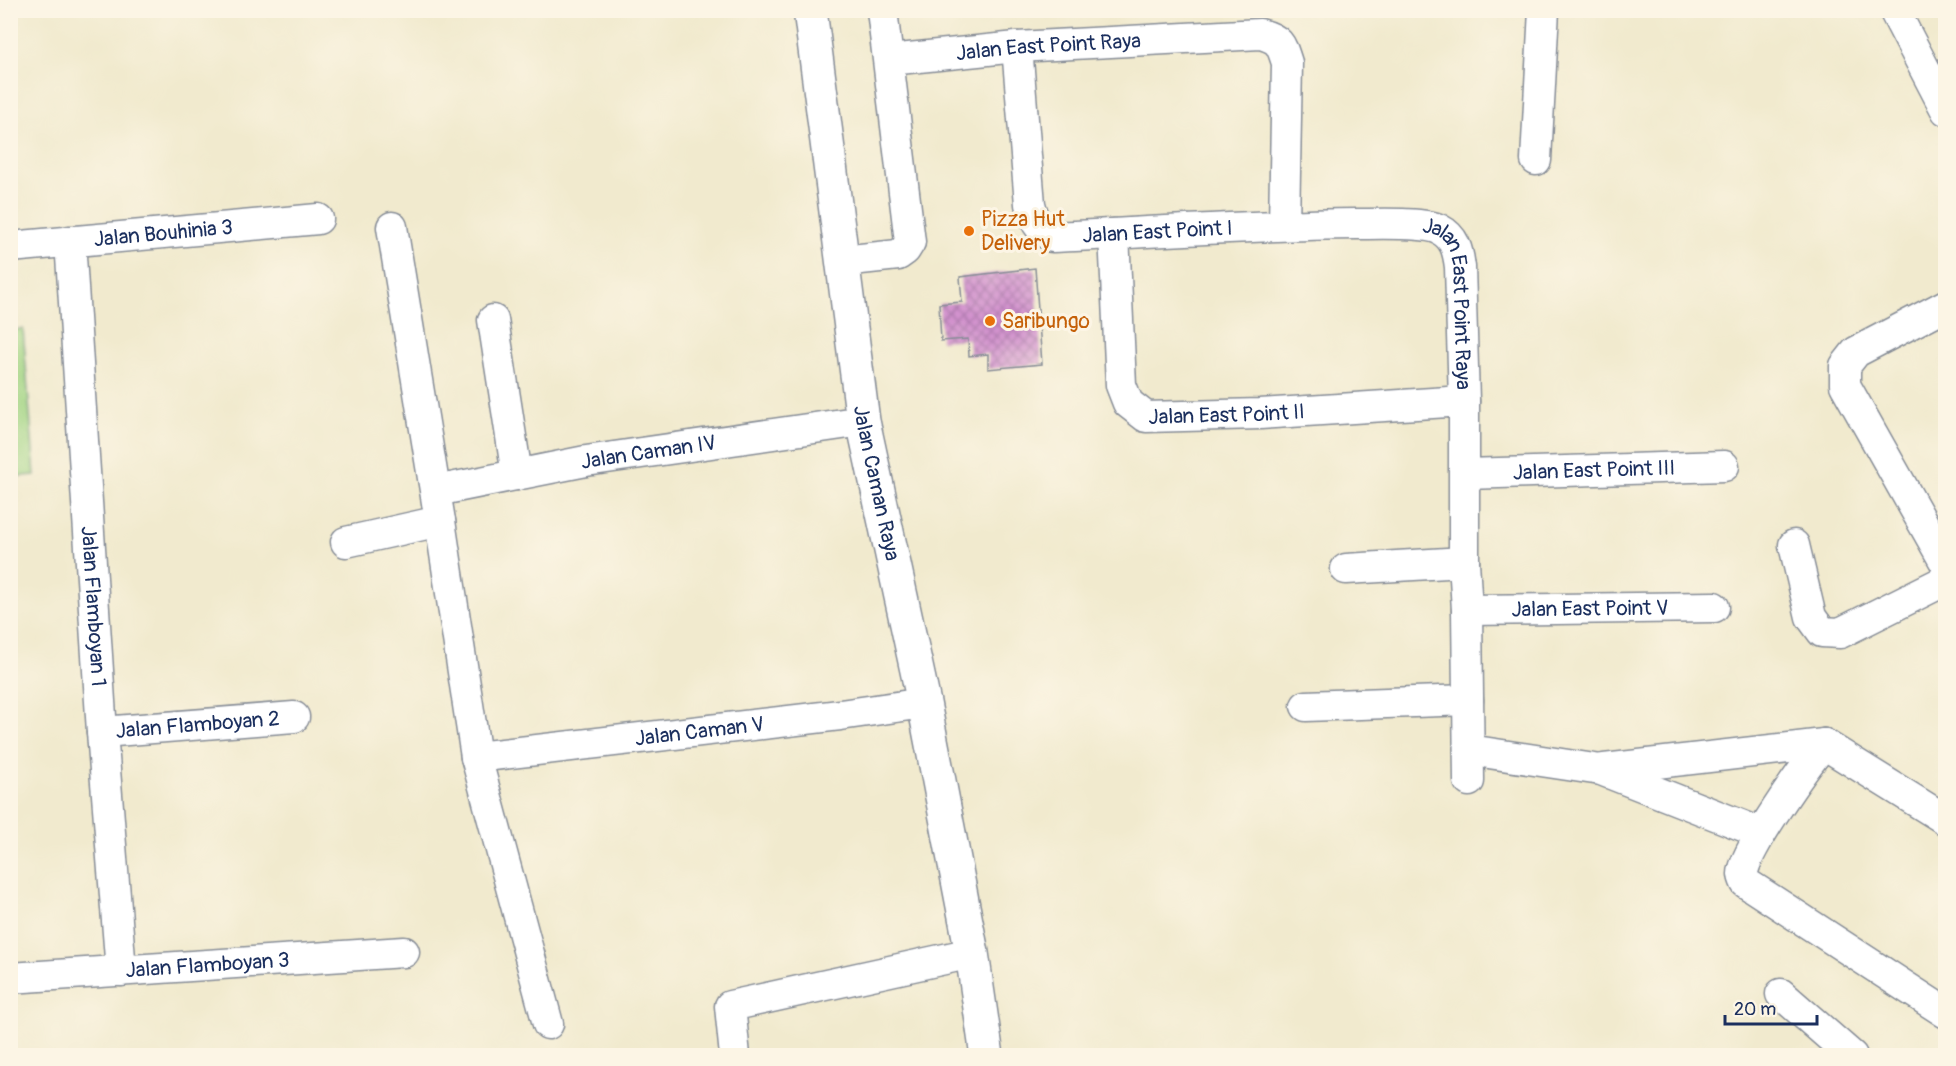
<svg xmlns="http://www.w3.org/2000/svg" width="1956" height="1066" viewBox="0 0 1956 1066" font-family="Pangolin,sans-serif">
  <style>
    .pitch { fill: #a1d483; stroke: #5e8270; stroke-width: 1.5 }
    .building { fill: url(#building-cross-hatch) }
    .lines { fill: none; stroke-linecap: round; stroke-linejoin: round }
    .minor-casing { stroke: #868c96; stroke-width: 33 }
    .major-casing { stroke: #868c96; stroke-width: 36 }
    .minor { stroke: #fff; stroke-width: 30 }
    .major { stroke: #fff; stroke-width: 33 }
    .food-dot { fill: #e8710a; stroke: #fcf5e5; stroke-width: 2 }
    .labels { text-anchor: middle; stroke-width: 6; stroke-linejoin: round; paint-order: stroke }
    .street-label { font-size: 21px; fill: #1b2f5e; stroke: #fcf5e5 }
    .food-label { font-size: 21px; fill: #c56008; stroke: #fcf5e5; text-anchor: start }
  </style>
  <defs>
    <pattern id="building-cross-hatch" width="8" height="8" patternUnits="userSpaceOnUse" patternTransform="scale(1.5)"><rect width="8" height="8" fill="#d292cd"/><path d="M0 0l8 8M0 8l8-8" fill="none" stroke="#aa78aa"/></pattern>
  </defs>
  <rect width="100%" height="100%" fill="#fcf5e5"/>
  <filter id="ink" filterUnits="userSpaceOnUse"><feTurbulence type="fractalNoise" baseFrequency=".0167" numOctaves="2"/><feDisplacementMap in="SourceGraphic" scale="12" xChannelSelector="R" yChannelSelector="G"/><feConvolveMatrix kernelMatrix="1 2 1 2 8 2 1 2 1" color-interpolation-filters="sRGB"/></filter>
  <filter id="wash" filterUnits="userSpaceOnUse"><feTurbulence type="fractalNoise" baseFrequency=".008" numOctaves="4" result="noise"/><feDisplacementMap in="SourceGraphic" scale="24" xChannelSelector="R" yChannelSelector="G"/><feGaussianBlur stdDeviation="1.35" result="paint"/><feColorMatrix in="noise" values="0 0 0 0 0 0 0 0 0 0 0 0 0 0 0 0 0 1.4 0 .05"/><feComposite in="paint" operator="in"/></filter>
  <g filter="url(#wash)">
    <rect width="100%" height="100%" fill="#f1eace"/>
    <path class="pitch" d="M23,329L35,475L11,477V330Z"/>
    <g id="blocks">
      <path class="building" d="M1035,268L1042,364L988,369V354L969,356L968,339L941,341L939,304L962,302L960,277Z"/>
    </g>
  </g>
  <g filter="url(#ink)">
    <use href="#blocks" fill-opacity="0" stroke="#868c96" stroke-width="1.5"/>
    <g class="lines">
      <defs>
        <g id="minor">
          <path d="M1894,10L1946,110"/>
          <path id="s1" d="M1017,47L1030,204C1034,220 1038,228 1052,237C1154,232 1255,225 1357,224C1376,224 1424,222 1439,229C1455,237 1458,251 1460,267L1464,401V562L1467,610L1469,781"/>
          <path id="s2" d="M889,60L1017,47L1260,34C1280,39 1281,44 1287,63L1284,225"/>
          <path d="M1536,160L1544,10"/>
          <path d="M392,227L440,521L476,757L548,1024"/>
          <path id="s3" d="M1114,234L1121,385L1128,403L1146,417L1260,414L1464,401"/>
          <path id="s4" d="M70,241L102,732L121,971"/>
          <path id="s5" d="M10,247L318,219"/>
          <path d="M842,261L898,255L905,250L910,242L882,10"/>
          <path d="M1946,305L1856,352L1845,366V385L1946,564"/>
          <path d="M493,320L517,475"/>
          <path id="s6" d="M1465,474L1724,466"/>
          <path id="s7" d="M436,491L586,461L863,421"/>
          <path d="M346,542L440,521"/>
          <path d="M1794,545L1811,617L1822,632L1840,633L1946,580"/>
          <path d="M1346,569L1464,562"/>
          <path id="s8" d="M1467,610L1714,607"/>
          <path d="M1306,706L1468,700"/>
          <path id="s9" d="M102,732L294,717"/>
          <path d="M1824,744C1808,762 1742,854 1743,874C1743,876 1745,881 1746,883L1946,1013"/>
          <path d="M1824,744L1946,820"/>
          <path d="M1469,750L1601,770L1761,833"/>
          <path id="s10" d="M476,757L840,715L924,703"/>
          <path d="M1604,769L1824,744"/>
          <path id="s11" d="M10,978L404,952"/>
          <path d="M1781,994L1852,1056"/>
          <path d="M735,1056L730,1006L972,953"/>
        </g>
        <g id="major">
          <path id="s12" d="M810,10L863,421L924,703L972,953L987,1056"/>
        </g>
      </defs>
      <use href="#minor" class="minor-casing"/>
      <use href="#major" class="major-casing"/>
      <use href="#minor" class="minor"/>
      <use href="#major" class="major"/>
    </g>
  </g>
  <g class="food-dot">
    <circle cx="969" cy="231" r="6"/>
    <circle cx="990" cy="321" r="6"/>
  </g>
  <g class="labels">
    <g class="street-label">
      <text dy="7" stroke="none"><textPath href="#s2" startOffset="160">Jalan East Point Raya</textPath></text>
      <text dy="7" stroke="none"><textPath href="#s1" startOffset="304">Jalan East Point I</textPath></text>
      <text dy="7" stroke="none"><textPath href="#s5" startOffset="154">Jalan Bouhinia 3</textPath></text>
      <text dy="7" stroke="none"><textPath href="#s1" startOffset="662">Jalan East Point Raya</textPath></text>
      <text dy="7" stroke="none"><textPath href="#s3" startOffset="274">Jalan East Point II</textPath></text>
      <text dy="7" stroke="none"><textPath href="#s7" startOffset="216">Jalan Caman IV</textPath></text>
      <text dy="7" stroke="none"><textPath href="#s6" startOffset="129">Jalan East Point III</textPath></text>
      <text dy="7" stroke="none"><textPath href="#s12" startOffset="478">Jalan Caman Raya</textPath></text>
      <text dy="7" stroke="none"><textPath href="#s4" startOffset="366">Jalan Flamboyan 1</textPath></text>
      <text dy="7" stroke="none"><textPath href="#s8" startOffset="123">Jalan East Point V</textPath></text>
      <text dy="7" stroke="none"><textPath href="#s9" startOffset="96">Jalan Flamboyan 2</textPath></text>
      <text dy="7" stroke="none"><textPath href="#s10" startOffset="225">Jalan Caman V</textPath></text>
      <text dy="7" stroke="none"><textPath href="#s11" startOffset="198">Jalan Flamboyan 3</textPath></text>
    </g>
    <g class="food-label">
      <text x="981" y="226">Pizza Hut<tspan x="981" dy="24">Delivery</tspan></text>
      <text x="1002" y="328">Saribungo</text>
    </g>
  </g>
  <rect width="1956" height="1066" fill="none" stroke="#fcf5e5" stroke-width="36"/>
  <path d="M1725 1015v9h92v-9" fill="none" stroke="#1b2f5e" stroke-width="3"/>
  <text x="1734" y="1015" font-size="18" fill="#1b2f5e" stroke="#fcf5e5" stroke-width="4.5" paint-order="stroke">20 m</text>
</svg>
